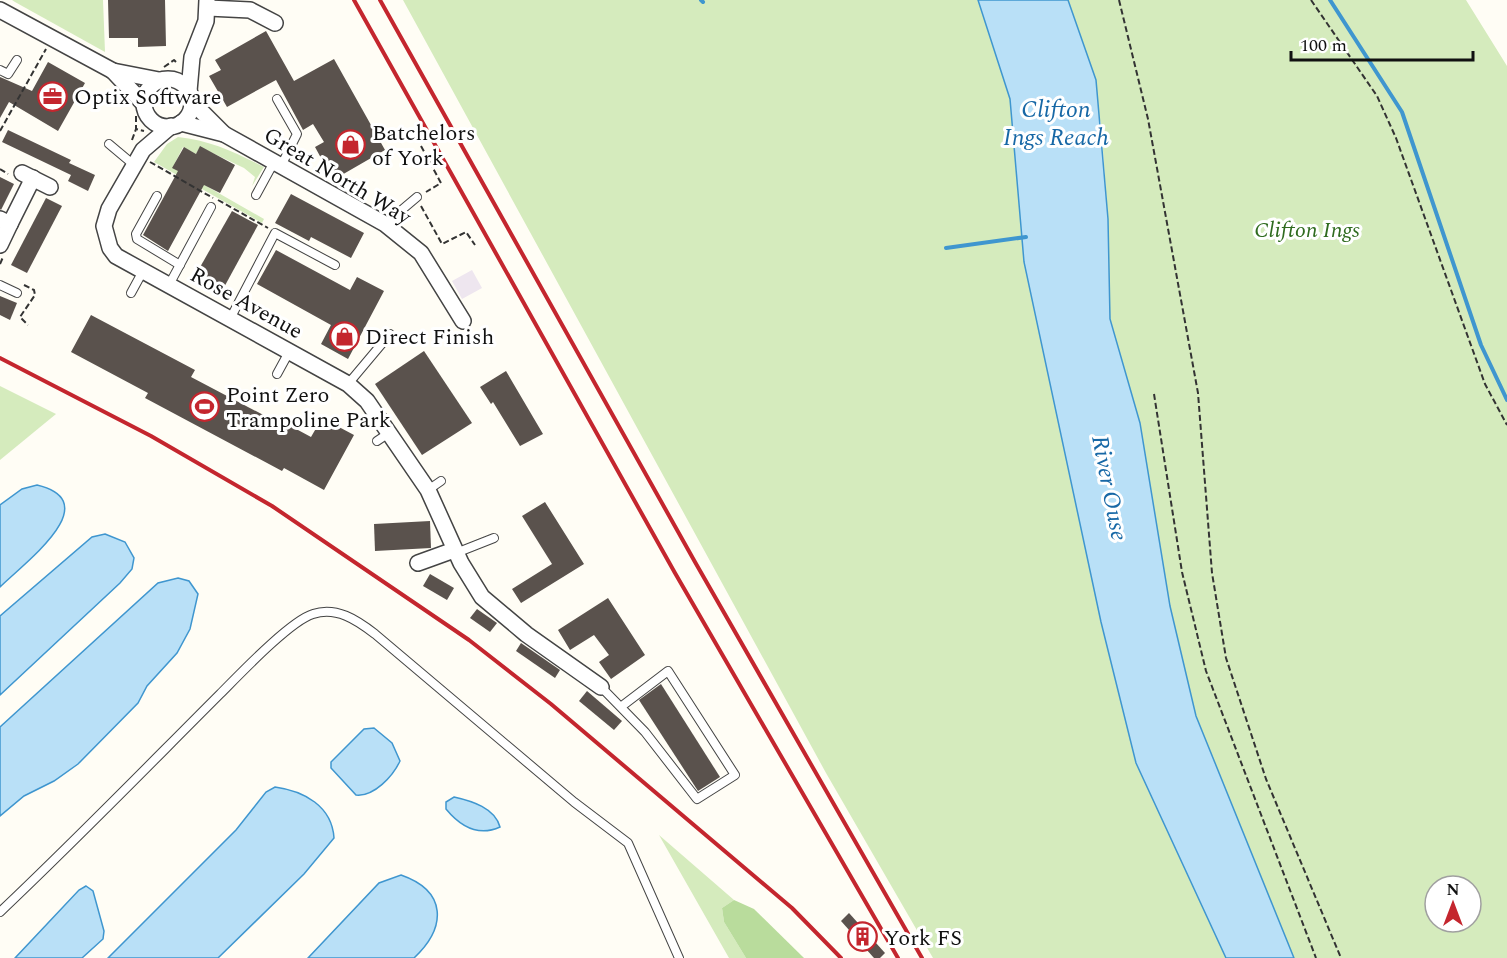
<svg xmlns="http://www.w3.org/2000/svg" width="1507" height="958" viewBox="0 0 1507 958" font-family="Spectral,serif">
  <style>
    .industrial { fill: #eee6ef }
    .green { fill: #d5ebbd; fill-rule: evenodd }
    .forest { fill: #b9dc9c }
    .water { fill: #b9e0f7; stroke: #3f96cf; stroke-width: 1.5 }
    .lines { fill: none; stroke-linecap: round; stroke-linejoin: round }
    .stream { stroke: #3f96cf; stroke-width: 4 }
    .building { fill: #5a524d }
    .lane-casing { stroke: #444; stroke-width: 10 }
    .street-casing { stroke: #444; stroke-width: 18 }
    .path { stroke: #333; stroke-width: 2; stroke-dasharray: 6 3; stroke-linecap: butt }
    .lane { stroke: #fff; stroke-width: 8 }
    .street { stroke: #fff; stroke-width: 15 }
    .rail { stroke: #c4262e; stroke-width: 4 }
    .labels { text-anchor: middle; stroke-width: 6; stroke-linejoin: round; paint-order: stroke }
    .poi-label { font-size: 22px; fill: #111; stroke: #fff; text-anchor: start }
    .street-label { font-size: 22px; fill: #111; stroke: #fff }
    .park-label { font-size: 22px; font-style: italic; fill: #2f6b1f; stroke: #fff }
    .water-label { font-size: 24px; font-style: italic; fill: #1768a6; stroke: #fff }
  </style>
  <rect width="100%" height="100%" fill="#fffdf5"/>
  <path class="industrial" d="M472,270L482,288L462,299L452,281Z"/>
  <g class="green">
    <path d="M12,0H103L105,52L15,2Z"/>
    <path d="M403,0H978L1010,99L1024,262L1101,622L1136,763L1226,958H933L826,773Z"/>
    <path d="M1068,0H1466L1507,66V958H1294L1196,716L1170,606L1140,423L1110,319L1108,219L1101,124ZM1435,886H1471V922H1435Z"/>
    <path d="M178,137C210,140 236,153 264,167L252,186L255,177L244,168L200,147L196,154L183,147L173,167L264,219L262,223L154,162L167,144Z"/>
    <path d="M0,386L56,414L0,460Z"/>
    <path d="M659,835L734,900L722,908L724,922L746,958H729Z"/>
  </g>
  <path class="forest" d="M734,900L754,909L804,958H746L724,922L722,908Z"/>
  <g class="water">
    <path d="M978,0H1068L1096,80L1108,219L1110,319L1140,423L1170,606L1196,716L1294,958H1226L1136,763L1101,622L1024,262L1010,99Z"/>
    <path d="M37,485C108,502 23,564 0,587V505L22,489Z"/>
    <path d="M105,534L125,542L134,558L132,569L120,583L0,695V616L92,537Z"/>
    <path d="M178,578L189,581L198,594L190,629L177,653L147,686L138,703L78,764L54,781L24,796L0,816V727L158,583Z"/>
    <path d="M374,728L392,743L400,761C393,776 374,797 356,795L331,768V762L364,729Z"/>
    <path d="M275,787C304,791 332,806 334,838L304,874L218,958H108L236,830L266,792Z"/>
    <path d="M454,797C472,801 495,808 500,827C478,837 460,826 446,809V802Z"/>
    <path d="M401,875C447,891 447,927 414,958H308L379,883Z"/>
    <path d="M86,886L93,891L104,931L103,939L82,958H15L79,890Z"/>
  </g>
  <g class="lines">
    <g class="stream">
      <path d="M701,0L703,2"/>
      <path d="M1330,0L1402,112L1481,345L1507,400"/>
      <path d="M946,248L1026,237"/>
    </g>
  </g>
  <g class="building">
    <path d="M108,0H165L166,46L138,47V38H109Z"/>
    <path d="M266,31L294,81L334,59L385,150L333,180L315,147L324,142L313,124L303,130L276,80L227,107L209,76L221,70L215,60Z"/>
    <path d="M48,62L85,83L58,131L9,102L0,118V77L32,91Z"/>
    <path d="M8,130L71,160L69,163L95,175L88,191L68,181L71,175L2,142Z"/>
    <path d="M200,146L235,165L220,193L204,185L168,251L143,235L178,171L172,168L184,147L196,154Z"/>
    <path d="M0,177L14,184L1,210L0,209Z"/>
    <path d="M291,194L364,233L351,258L311,237L309,241L275,223Z"/>
    <path d="M46,198L62,206L27,273L11,265Z"/>
    <path d="M232,211L258,225L222,291L195,276Z"/>
    <path d="M276,250L350,290L357,277L384,291L348,359L321,344L331,325L257,284Z"/>
    <path d="M0,296L17,303L10,320L0,315Z"/>
    <path d="M91,315L195,370L191,377L271,419L272,416L311,437L322,418L354,435L324,490L284,468L282,471L145,398L148,393L71,352Z"/>
    <path d="M424,351L472,423L422,455L375,384Z"/>
    <path d="M506,371L543,434L520,446L493,402L491,404L480,387Z"/>
    <path d="M545,502L584,564L521,603L512,589L552,564L522,516Z"/>
    <path d="M430,521L431,548L375,551L374,524Z"/>
    <path d="M430,574L454,588L447,600L423,586Z"/>
    <path d="M608,598L645,655L611,679L599,662L609,655L594,635L570,650L558,630Z"/>
    <path d="M477,609L497,623L490,632L470,618Z"/>
    <path d="M521,643L560,670L555,678L516,651Z"/>
    <path d="M661,684L720,777L698,791L639,700Z"/>
    <path d="M587,691L622,721L614,730L579,701Z"/>
    <path d="M849,913L885,953L880,958H874L841,921Z"/>
  </g>
  <g class="lines">
    <defs>
      <g id="lane">
        <path d="M0,70L8,74L17,60"/>
        <path d="M277,99L297,134L281,166"/>
        <path d="M109,144L134,165"/>
        <path d="M256,195L274,162"/>
        <path d="M157,196L136,234L137,239L180,265"/>
        <path d="M385,224L417,197"/>
        <path d="M0,285L17,293"/>
        <path d="M169,285L211,207"/>
        <path d="M131,293L143,271"/>
        <path d="M230,319L275,233L335,265"/>
        <path d="M277,374L289,352"/>
        <path d="M348,384L390,334"/>
        <path d="M377,441L389,433"/>
        <path d="M428,490L441,481"/>
        <path d="M456,553L494,538"/>
        <path d="M601,687L645,732L697,799L735,775L668,671L622,706"/>
        <path d="M0,912C75,841 147,767 220,694C239,675 290,621 313,614C336,606 357,620 375,634L574,802L628,843L679,958"/>
      </g>
      <g id="street">
        <path d="M208,8L250,10L275,23"/>
        <path d="M0,10L113,71L159,80"/>
        <path d="M113,71L144,104"/>
        <circle cx="168" cy="103" r="24"/>
        <path d="M189,91L192,57L206,21L207,0"/>
        <path d="M192,102L224,134"/>
        <path d="M181,123L224,134L385,224L421,253L463,321"/>
        <path d="M171,126L143,150L109,209L104,226L110,248L116,256L348,384L367,401L428,490L461,563L482,597L526,634L601,687"/>
        <path d="M22,173L50,187"/>
        <path d="M0,219L10,224L33,178"/>
        <path d="M0,245L10,224"/>
        <path d="M418,563L454,550"/>
      </g>
    </defs>
    <use href="#lane" class="lane-casing"/>
    <use href="#street" class="street-casing"/>
    <g class="path">
      <path d="M1119,0L1148,119L1198,393L1212,573L1226,658L1266,779L1341,958"/>
      <path d="M1311,0L1377,96L1396,138L1485,384L1507,425"/>
      <path d="M164,67L174,60L178,64"/>
      <path d="M136,116V129L144,131"/>
      <path d="M0,131L46,49"/>
      <path d="M132,140L136,129"/>
      <path d="M421,146L441,183L426,192"/>
      <path d="M150,162L213,198"/>
      <path d="M0,169L8,174"/>
      <path d="M218,200L268,228"/>
      <path d="M421,206L442,244L466,232L475,245"/>
      <path d="M0,264L3,257"/>
      <path d="M24,285L34,290L35,295L20,317L28,325"/>
      <path d="M1154,394L1182,572L1206,671L1316,958"/>
    </g>
    <use href="#lane" class="lane"/>
    <use href="#street" class="street"/>
    <g class="rail">
      <path d="M354,0L675,573L898,958"/>
      <path d="M380,0L695,562L922,958"/>
      <path d="M0,358L151,436L272,506L469,640L551,704L792,908L841,958"/>
    </g>
  </g>
  <defs>
    <symbol id="office-ring" viewBox="-11 -11 22 22"><circle r="9.5" fill="#fff" stroke="#c4262e" stroke-width="1.5"/><path d="M-6-3h4V-5.5h4V-3h4V5H-6ZM-1-4.5V-3h2v-1.5ZM-6 0V1H6V0Z" fill="#c4262e"/></symbol>
    <symbol id="shop-ring" viewBox="-11 -11 22 22"><circle r="9.5" fill="#fff" stroke="#c4262e" stroke-width="1.5"/><path d="M-5-2.5h2.3a2.7 3.5 0 0 1 5.4 0H5L5.5 6h-11ZM-1.5-2.5h3a1.5 2.3 0 0 0-3 0Z" fill="#c4262e"/></symbol>
    <symbol id="stadium-ring" viewBox="-11 -11 22 22"><circle r="9.5" fill="#fff" stroke="#c4262e" stroke-width="1.5"/><path d="M0-5a6.5 5 0 1 0 0 10a6.5 5 0 1 0 0-10ZM-3.5-1.8h7v3.6h-7Z" fill="#c4262e"/></symbol>
    <symbol id="building-ring" viewBox="-11 -11 22 22"><circle r="9.5" fill="#fff" stroke="#c4262e" stroke-width="1.5"/><path d="M-4-6H4V6H1V3H-1V6H-4ZM-2.5-4.3h1.7v1.8h-1.7ZM.8-4.3h1.7v1.8H.8ZM-2.5-1h1.7V.8h-1.7ZM.8-1h1.7V.8H.8Z" fill="#c4262e"/></symbol>
  </defs>
  <g fill-rule="evenodd">
    <use href="#office-ring" x="36" y="80" width="33" height="33"/>
    <use href="#shop-ring" x="334" y="128" width="33" height="33"/>
    <use href="#shop-ring" x="328" y="320" width="33" height="33"/>
    <use href="#stadium-ring" x="188" y="390" width="33" height="33"/>
    <use href="#building-ring" x="846" y="920" width="33" height="33"/>
  </g>
  <g class="labels">
    <g class="poi-label">
      <text x="74" y="104">Optix Software</text>
      <text x="372" y="140">Batchelors<tspan x="372" dy="25">of York</tspan></text>
      <text x="365" y="344">Direct Finish</text>
      <text x="226" y="402">Point Zero<tspan x="226" dy="25">Trampoline Park</tspan></text>
      <text x="884" y="945">York FS</text>
    </g>
    <g class="street-label">
      <text transform="translate(338 175) rotate(31)" y="8">Great North Way</text>
      <text transform="translate(247 302) rotate(29)" y="8">Rose Avenue</text>
    </g>
    <g class="park-label">
      <text x="1307" y="237">Clifton Ings</text>
    </g>
    <g class="water-label">
      <text x="1056" y="117">Clifton<tspan x="1056" dy="28">Ings Reach</tspan></text>
      <text transform="translate(1110 488) rotate(79)" y="8">River Ouse</text>
    </g>
  </g>
  <g transform="translate(1453 904)"><circle r="28" fill="#ffffff" stroke="#a0a0a0" stroke-width="1.5"/>
  <path d="M0-4.5L10 22L0 15L-10 22Z" fill="#c4262e"/>
  <text y="-9" font-size="16" font-weight="bold" text-anchor="middle" fill="#111111">N</text>
  </g>
  <path d="M1291 51v9h182v-9" fill="none" stroke="#111111" stroke-width="3"/>
  <text x="1300" y="51" font-size="18" fill="#111111" stroke="#ffffff" stroke-width="4.5" paint-order="stroke">100 m</text>
</svg>
